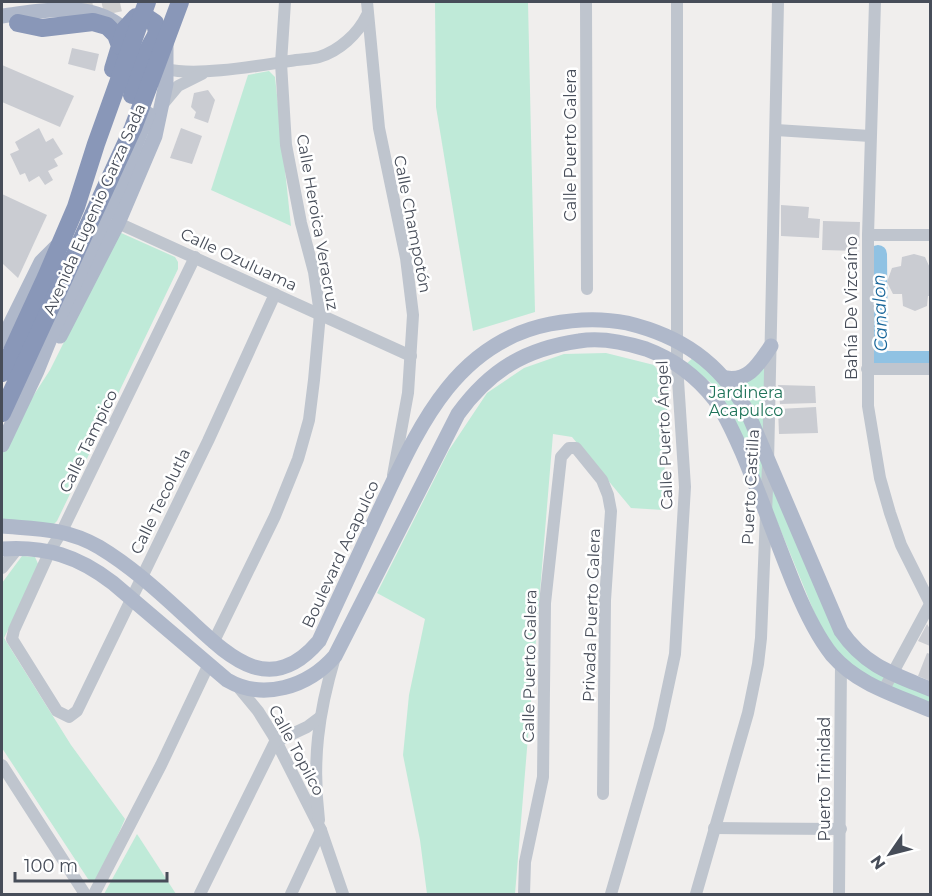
<svg xmlns="http://www.w3.org/2000/svg" width="932" height="896" viewBox="0 0 932 896" font-family="Montserrat,sans-serif">
  <style>
    .green { fill: #bfead8 }
    .lines { fill: none; stroke-linecap: round; stroke-linejoin: round }
    .river { stroke: #90c2e3; stroke-width: 18 }
    .building { fill: #caccd2 }
    .highway-tunnel { stroke: #cececf; stroke-width: 18; stroke-dasharray: 18 9; stroke-linecap: butt }
    .minor { stroke: #bfc5ce; stroke-width: 12 }
    .major { stroke: #afb8ca; stroke-width: 15 }
    .highway { stroke: #8997b8; stroke-width: 18 }
    .labels { text-anchor: middle; stroke-width: 5; stroke-linejoin: round; paint-order: stroke }
    .street-label { font-size: 16px; fill: #474d59; stroke: #fff }
    .park-label { font-size: 16px; fill: #1f7359; stroke: #fff }
    .water-label { font-size: 18px; font-style: italic; fill: #19669a; stroke: #fff }
  </style>
  <rect width="100%" height="100%" fill="#f0eeed"/>
  <g class="green">
    <path d="M435,2H528L535,312L473,331L436,107Z"/>
    <path d="M269,71L275,77L291,226L211,190L248,75Z"/>
    <path d="M119,232L175,257L178,262V269L57,521L53,525L2,523V449L8,435L50,370Z"/>
    <path d="M606,353L654,365L668,385L663,510L631,508L572,437L553,434L515,894H427L420,840L403,755L409,695L425,619L377,593L449,450L487,393L524,368L564,354Z"/>
    <path d="M694,357L724,380L767,367L764,460L835,630L930,695V707L850,667L821,629L772,509L721,395L710,382L686,364Z"/>
    <path d="M22,556L35,557L39,566L4,638L71,745L125,819L98,880L93,882L88,879L2,748V583Z"/>
    <path d="M137,834L176,894H104Z"/>
  </g>
  <g class="lines">
    <path class="river" d="M878,254L879,360H930"/>
  </g>
  <g class="building">
    <path d="M72,48L99,54L95,71L68,64Z"/>
    <path d="M2,65L74,96L60,127L2,102Z"/>
    <path d="M208,90L215,100L208,123L194,118L196,112L191,107L194,93Z"/>
    <path d="M39,128L46,142L53,138L63,154L54,159L58,166L48,171L53,180L45,185L39,176L29,182L25,173L20,175L10,154L19,150L15,142Z"/>
    <path d="M181,128L202,136L192,164L170,158Z"/>
    <path d="M2,194L47,215L18,278L2,263Z"/>
    <path d="M781,205L809,207L808,218L820,219L819,238L781,236Z"/>
    <path d="M823,221L860,222L859,251L822,250Z"/>
    <path d="M914,254L925,257L930,268V296H928L927,306L915,311L903,306L902,294H893L887,282L892,268L901,266L902,257Z"/>
    <path d="M778,385L815,386L816,403L780,404Z"/>
    <path d="M816,407L818,433L779,434L778,409Z"/>
    <path d="M927,624L930,629V646L918,641Z"/>
    <path d="M927,653L930,654V681L918,676Z"/>
  </g>
  <g class="lines">
    <path class="highway-tunnel" d="M76,12L122,2"/>
    <g class="minor">
      <path d="M367,2L379,128L406,258L413,315L408,393L393,475"/>
      <path d="M586,2L587,289"/>
      <path d="M875,2L868,235V406L880,478L890,513L901,545L930,603"/>
      <path d="M166,69C198,77 262,65 296,60C303,59 312,59 319,57C339,51 358,34 367,15"/>
      <path d="M163,104L178,86L202,74"/>
      <path d="M776,130L870,136"/>
      <path d="M118,223L411,356"/>
      <path d="M868,235H930"/>
      <path d="M195,257L62,531L50,551L14,630L12,639L57,711L69,717L77,711L208,441L275,294"/>
      <path d="M867,369H930"/>
      <path d="M2,568L18,548"/>
      <path d="M213,643L275,516L298,459L309,420L314,380L320,314L314,272L301,223L286,145L281,63L285,2"/>
      <path d="M239,688L258,711L273,735L321,830L343,894"/>
      <path d="M883,691L930,604"/>
      <path d="M2,765L85,894"/>
      <path d="M319,820C312,761 318,714 335,657"/>
      <path d="M714,828L841,829"/>
      <path d="M94,894L161,765L208,666"/>
      <path d="M200,894L275,742L307,727L319,718"/>
      <path d="M291,894L321,830"/>
      <path d="M524,894L525,862L543,777L545,603L561,457L569,448H576L602,480L608,495L611,511L605,600L603,794"/>
      <path d="M611,894L659,729L675,654L685,487L677,365V2"/>
      <path d="M696,894L748,713L758,664L761,638L768,464L778,2"/>
      <path d="M839,894L841,664"/>
    </g>
    <g class="major">
      <path d="M2,16C41,11 86,0 120,26"/>
      <path d="M60,336L118,223L155,136L166,84V44"/>
      <path d="M2,341L41,262L57,246"/>
      <path d="M726,378C749,382 759,363 771,346"/>
      <path d="M2,445L37,371L56,324L119,186L148,114"/>
      <path d="M2,526C38,529 66,528 99,547C129,565 156,589 182,613C224,651 267,702 319,641C339,597 360,553 380,509C418,429 454,343 550,324C575,319 602,318 627,323C681,336 719,362 747,411L841,631C865,666 893,674 930,689"/>
      <path d="M2,549C46,546 78,556 113,583L227,680C263,701 308,687 335,656L458,414C490,370 525,349 579,341C601,337 624,342 646,349C673,359 697,377 715,400C726,415 734,434 742,452C761,497 777,543 795,587C805,611 816,635 832,655C858,685 896,695 930,710"/>
    </g>
    <g class="highway">
      <path d="M18,23L42,28L93,22L107,26L116,35L120,46L113,69"/>
      <path d="M120,46L125,29L136,17H146L155,23L157,32L155,37L144,57L132,95"/>
      <path d="M2,373L46,277L76,207L96,144L147,2"/>
      <path d="M2,413L133,128L180,2"/>
    </g>
  </g>
  <g class="labels">
    <g class="street-label">
      <text transform="translate(570 145) rotate(-90)" y="6">Calle Puerto Galera</text>
      <text transform="translate(94 209) rotate(-66)" y="6">Avenida Eugenio Garza Sada</text>
      <text transform="translate(318 222) rotate(80)" y="6">Calle Heroica Veracruz</text>
      <text transform="translate(413 224) rotate(79)" y="6">Calle Champotón</text>
      <text transform="translate(239 259) rotate(25)" y="6">Calle Ozuluama</text>
      <text transform="translate(851 308) rotate(-90)" y="6">Bahía De Vizcaíno</text>
      <text transform="translate(664 435) rotate(-92)" y="6">Calle Puerto Ángel</text>
      <text transform="translate(88 441) rotate(-64)" y="6">Calle Tampico</text>
      <text transform="translate(750 487) rotate(-87)" y="6">Puerto Castilla</text>
      <text transform="translate(160 501) rotate(-64)" y="6">Calle Tecolutla</text>
      <text transform="translate(340 554) rotate(-65)" y="6">Boulevard Acapulco</text>
      <text transform="translate(591 615) rotate(-88)" y="6">Privada Puerto Galera</text>
      <text transform="translate(529 666) rotate(-89)" y="6">Calle Puerto Galera</text>
      <text transform="translate(297 750) rotate(62)" y="6">Calle Topilco</text>
      <text transform="translate(824 779) rotate(-90)" y="6">Puerto Trinidad</text>
    </g>
    <g class="park-label">
      <text x="746" y="398">Jardinera<tspan x="746" dy="18">Acapulco</tspan></text>
    </g>
    <g class="water-label">
      <text transform="translate(880 313) rotate(-92)" y="6">Canalon</text>
    </g>
  </g>
  <rect width="932" height="896" fill="none" stroke="#474d59" stroke-width="6"/>
  <g transform="translate(890 854) rotate(235)" stroke="#ffffff" stroke-width="4.5" paint-order="stroke">
  <path d="M0-4.5L10 22L0 15L-10 22Z" fill="#474d59"/>
  <text y="-9" font-size="16" font-weight="bold" text-anchor="middle" fill="#474d59">N</text>
  </g>
  <path d="M15 872v9h152v-9" fill="none" stroke="#474d59" stroke-width="3"/>
  <text x="24" y="872" font-size="18" fill="#474d59" stroke="#ffffff" stroke-width="4.5" paint-order="stroke">100 m</text>
</svg>
